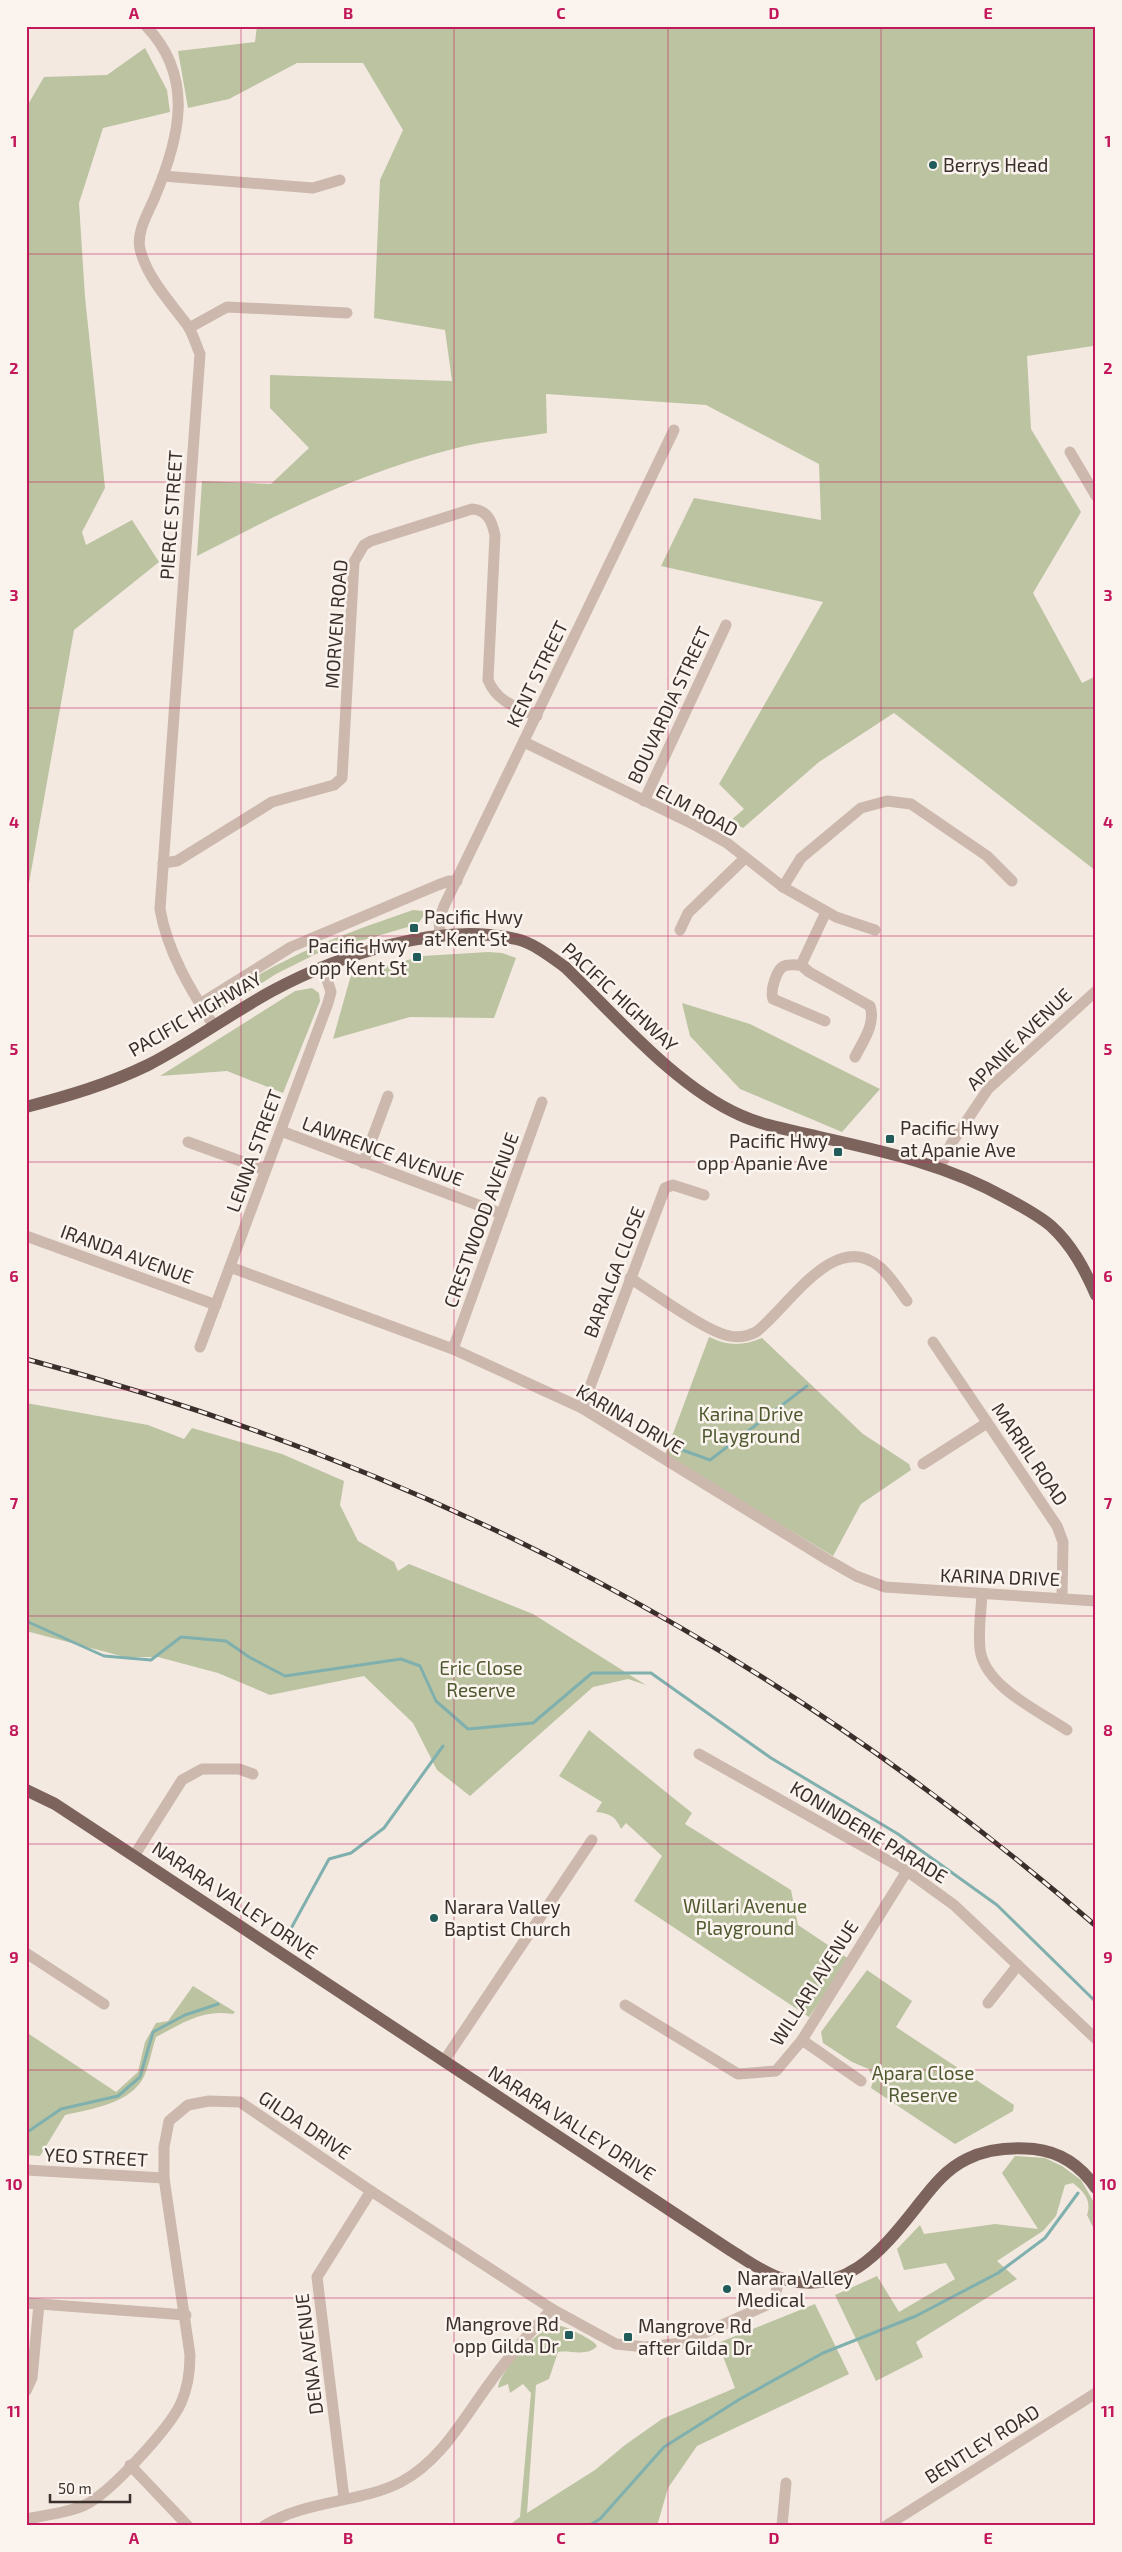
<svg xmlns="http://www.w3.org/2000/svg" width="1122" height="2552" viewBox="0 0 1122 2552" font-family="'Exo 2',sans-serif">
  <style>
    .green { fill: #bbc3a1 }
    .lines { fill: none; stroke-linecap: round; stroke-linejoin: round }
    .stream { stroke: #80b0ae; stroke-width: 3 }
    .minor { stroke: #ccb8ad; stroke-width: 11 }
    .major { stroke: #7c645d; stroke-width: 12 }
    .rail-casing { stroke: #3a2f2b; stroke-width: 5 }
    .rail { stroke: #fbf4ee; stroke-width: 3; stroke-dasharray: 9; stroke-linecap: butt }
    .grid { fill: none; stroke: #c2185b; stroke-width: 1; stroke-opacity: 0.55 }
    .poi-dot { fill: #215c5a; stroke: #fbf4ee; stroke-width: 2 }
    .labels { text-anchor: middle; stroke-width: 5; stroke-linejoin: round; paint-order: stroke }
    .poi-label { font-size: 19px; fill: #3a2f2b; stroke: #fbf4ee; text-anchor: start }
    .street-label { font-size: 19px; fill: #3a2f2b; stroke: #fbf4ee }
    .park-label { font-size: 19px; fill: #4e592f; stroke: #fbf4ee }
    .neatline { fill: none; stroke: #c2185b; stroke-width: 2 }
    .grid-label { font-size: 16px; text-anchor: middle; font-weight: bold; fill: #c2185b }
  </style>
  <rect width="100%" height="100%" fill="#f3e9e1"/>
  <g class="green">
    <path d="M257,26H1096V354L1093,346L1027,356L1031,429L1081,512L1033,593L1082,683L1096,676V871L894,713L819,762L743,828L730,821L744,809L719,784L823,602L661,566L694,498L821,520L819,464L706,405L546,394L547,433C516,438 483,441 453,449C361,472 280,513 197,556L202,481L271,484L309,448L270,408V375L452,381L445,330L374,318L380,180L403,130L363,63H297L229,99L188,108L178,51L255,42Z"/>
    <path d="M145,48L167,90L170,112L103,128L79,203L85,297L105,488L82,532L86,545L132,520L159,562L74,630L26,900V108L44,77L107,75Z"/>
    <path d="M413,910L423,911L424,915L418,924L316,954L276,974L221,1009L215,1008L218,1002C280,956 341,935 413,910Z"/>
    <path d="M488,952L502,953L516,958L494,1018L410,1017L333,1039L351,975L423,956Z"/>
    <path d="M312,988L319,993L320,1001L283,1093L227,1071L160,1076L295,991Z"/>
    <path d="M682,1003L750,1024L880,1089L842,1132L740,1089L690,1036Z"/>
    <path d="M709,1337C728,1346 743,1346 762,1338L863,1434L909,1464L911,1470L861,1504L833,1556L665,1455Z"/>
    <path d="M26,1403L148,1425L184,1439L192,1428L282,1454L344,1481L340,1505L358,1541L394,1562L398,1571L409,1564L533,1614L646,1685L628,1679L593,1687L470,1796L437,1770L413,1723L364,1676L270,1695L218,1673L158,1657H125L26,1631Z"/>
    <path d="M589,1730L692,1813L685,1824L791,1890L798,1925L849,1959L809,2017L634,1901L662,1856L626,1823L621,1829C616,1817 610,1813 596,1812L602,1802L559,1776Z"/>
    <path d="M867,1970L912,2001L896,2027L1014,2105L1013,2111L955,2144L871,2088L873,2081L869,2069L852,2062L823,2043L821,2032Z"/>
    <path d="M193,1986L235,2012L233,2014C202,2009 183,2023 156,2037C152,2049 150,2062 145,2074C134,2103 91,2109 65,2115L40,2156L26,2155V2032L116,2092L138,2072L145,2042L156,2023L168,2021Z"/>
    <path d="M1015,2156L1045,2158L1062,2166L1081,2180L1096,2206V2233L1087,2215C1092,2200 1084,2192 1073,2183L1065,2185L1056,2216L1043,2231L997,2261L1017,2279L916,2342L923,2357L876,2381L835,2295L877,2276L899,2312L955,2279L946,2263L904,2270L897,2249L920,2225L924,2234L995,2224L1038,2229L1002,2173Z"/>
    <path d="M815,2304L849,2374L697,2446L668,2488L657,2526H508L520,2517L531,2393L523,2384L510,2393L508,2384L498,2388C499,2372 537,2330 553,2326C564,2324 573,2331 582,2335C588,2339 594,2341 597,2346C588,2357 570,2350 558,2352L549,2379L536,2385L527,2513L595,2470L625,2445L662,2419L735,2388L718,2343Z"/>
  </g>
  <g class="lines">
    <g class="stream">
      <path d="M674,1447L710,1460L807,1386"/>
      <path d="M26,1621L104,1656L151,1660L181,1637L226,1641L249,1657L285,1676L401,1659L420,1666L436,1701L468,1729L533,1723L592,1673H651L771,1758L898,1834L997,1905L1096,2002"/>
      <path d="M288,1934L329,1859L351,1853L384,1828L443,1746"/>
      <path d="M26,2133L61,2109L118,2096L140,2077L153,2032L185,2015L218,2004"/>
      <path d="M588,2526L600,2519L664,2447L740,2399L823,2353L916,2316L998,2273L1045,2238L1078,2193"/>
    </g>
    <g class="minor">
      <path d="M146,26C196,78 179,140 154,199C148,213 136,233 140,249C147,278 171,303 188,326C193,334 196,345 200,354L160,909C167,951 191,991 214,1026"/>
      <path d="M163,176L313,188L340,180"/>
      <path d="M189,328L227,307L347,313"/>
      <path d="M1070,452L1096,496"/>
      <path d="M524,742L691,823L727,843L783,887L836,917L875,930"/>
      <path d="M644,801L726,625"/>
      <path d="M163,863L177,861L272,802L334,785L342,778L354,562L364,545L371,541L472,509C488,510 492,522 495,535L488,680C497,702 516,707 537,716"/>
      <path d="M783,887L801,858L861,808L887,801L911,804L987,856L1012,881"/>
      <path d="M680,930L688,913L745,858"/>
      <path d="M440,934L439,920L444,906L674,430"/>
      <path d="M801,965L809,972L870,1006C876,1024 863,1041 855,1057"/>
      <path d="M200,1004L291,947L438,885L449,881H457"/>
      <path d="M825,1021L773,999C770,991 776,970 784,966C789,964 796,965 801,965L826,912"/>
      <path d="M281,1131L502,1214"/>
      <path d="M188,1142L265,1170"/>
      <path d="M363,1163L388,1096"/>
      <path d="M940,1167L951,1144L988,1089L1096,991"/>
      <path d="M26,1236L216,1305"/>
      <path d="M230,1267L453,1349L582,1408L828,1560L856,1576L885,1587L1096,1601"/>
      <path d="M630,1278C652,1292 708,1333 730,1336C739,1338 748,1336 756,1332C788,1308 835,1227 881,1268C891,1277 899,1290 907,1301"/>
      <path d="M933,1342L1057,1526L1063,1542L1062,1597"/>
      <path d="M200,1347L328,1003L331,992L323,967"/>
      <path d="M453,1349L542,1102"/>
      <path d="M582,1408L665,1188L673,1185L704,1195"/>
      <path d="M923,1464L987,1423"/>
      <path d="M982,1595C981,1612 978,1631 980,1649C984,1686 1039,1711 1067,1730"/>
      <path d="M699,1754L907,1871L954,1905L1096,2039"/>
      <path d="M134,1856L182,1780L202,1769H239L253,1774"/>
      <path d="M26,1953L104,2004"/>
      <path d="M988,2003L1018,1965"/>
      <path d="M625,2005L738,2074L776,2071L802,2040L907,1871"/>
      <path d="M802,2040L861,2081"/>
      <path d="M444,2061L592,1840"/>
      <path d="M26,2170L164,2178"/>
      <path d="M26,2303L186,2315"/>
      <path d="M26,2391L32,2378L39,2304"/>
      <path d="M130,2465L188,2526"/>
      <path d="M344,2498L317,2277L371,2191"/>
      <path d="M26,2519C45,2515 68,2513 85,2505C110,2493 169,2429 181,2403C188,2387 190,2372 190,2355L164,2178V2147L169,2121L188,2105L209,2101L240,2102L371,2191L552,2309L616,2344L645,2347L682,2343L769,2304L774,2298L780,2278"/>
      <path d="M264,2526C305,2500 361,2503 401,2482C441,2461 463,2419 489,2384C508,2357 529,2333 552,2309"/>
      <path d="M782,2526L786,2483"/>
      <path d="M886,2526L1096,2393"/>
    </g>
    <g class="major">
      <path d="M26,1107C68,1096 109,1084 148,1065C191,1043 230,1014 272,991C339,955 440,921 516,939C534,943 551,957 565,967C616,1016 676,1087 740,1115C766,1127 797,1131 824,1138C887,1152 949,1166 1006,1198C1021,1206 1038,1215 1051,1226C1072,1245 1085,1270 1096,1295"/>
      <path d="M26,1790L55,1804L134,1856L730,2250C745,2259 762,2272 780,2278C843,2298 881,2252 915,2209C930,2190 944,2170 967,2159C987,2149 1011,2147 1034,2149C1061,2152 1081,2166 1096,2188"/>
    </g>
    <defs>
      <path id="rail" d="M26,1359C433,1468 778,1650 1096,1926"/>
    </defs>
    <use href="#rail" class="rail-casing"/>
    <use href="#rail" class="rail"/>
  </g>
  <path class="grid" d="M241,26V2526M454,26V2526M668,26V2526M881,26V2526M26,254H1096M26,482H1096M26,708H1096M26,936H1096M26,1162H1096M26,1390H1096M26,1616H1096M26,1844H1096M26,2070H1096M26,2298H1096"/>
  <g class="poi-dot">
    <circle cx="933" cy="165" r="5"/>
    <rect x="409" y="923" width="10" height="10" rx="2.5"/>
    <rect x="412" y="952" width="10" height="10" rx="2.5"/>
    <rect x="885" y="1134" width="10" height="10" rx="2.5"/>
    <rect x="833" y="1147" width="10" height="10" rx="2.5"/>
    <circle cx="434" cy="1918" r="5"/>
    <circle cx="727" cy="2289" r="5"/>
    <rect x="564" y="2330" width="10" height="10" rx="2.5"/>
    <rect x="623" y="2332" width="10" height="10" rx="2.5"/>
  </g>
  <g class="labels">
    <g class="poi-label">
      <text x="943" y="172">Berrys Head</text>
      <text x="424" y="924">Pacific Hwy<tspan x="424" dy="22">at Kent St</tspan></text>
      <text x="407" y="953" text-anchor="end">Pacific Hwy<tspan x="407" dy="22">opp Kent St</tspan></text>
      <text x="900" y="1135">Pacific Hwy<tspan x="900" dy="22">at Apanie Ave</tspan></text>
      <text x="828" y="1148" text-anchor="end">Pacific Hwy<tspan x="828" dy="22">opp Apanie Ave</tspan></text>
      <text x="444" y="1914">Narara Valley<tspan x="444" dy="22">Baptist Church</tspan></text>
      <text x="737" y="2285">Narara Valley<tspan x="737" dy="22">Medical</tspan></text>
      <text x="559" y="2331" text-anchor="end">Mangrove Rd<tspan x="559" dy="22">opp Gilda Dr</tspan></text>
      <text x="638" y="2333">Mangrove Rd<tspan x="638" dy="22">after Gilda Dr</tspan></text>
    </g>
    <g class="street-label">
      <text transform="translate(171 515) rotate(-86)" y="7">PIERCE STREET</text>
      <text transform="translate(336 624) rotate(-86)" y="7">MORVEN ROAD</text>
      <text transform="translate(537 674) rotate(-64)" y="7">KENT STREET</text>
      <text transform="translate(669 705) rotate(-65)" y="7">BOUVARDIA STREET</text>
      <text transform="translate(697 810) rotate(28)" y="7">ELM ROAD</text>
      <text transform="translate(620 997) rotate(43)" y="7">PACIFIC HIGHWAY</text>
      <text transform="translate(195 1014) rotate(-30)" y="7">PACIFIC HIGHWAY</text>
      <text transform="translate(1019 1039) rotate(-44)" y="7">APANIE AVENUE</text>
      <text transform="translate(254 1151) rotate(-70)" y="7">LENNA STREET</text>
      <text transform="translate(383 1151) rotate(20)" y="7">LAWRENCE AVENUE</text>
      <text transform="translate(481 1220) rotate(-70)" y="7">CRESTWOOD AVENUE</text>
      <text transform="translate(127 1254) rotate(20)" y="7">IRANDA AVENUE</text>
      <text transform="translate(614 1272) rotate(-69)" y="7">BARALGA CLOSE</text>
      <text transform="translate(630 1419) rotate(30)" y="7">KARINA DRIVE</text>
      <text transform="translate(1030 1454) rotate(56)" y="7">MARRIL ROAD</text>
      <text transform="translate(1000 1577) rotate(2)" y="7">KARINA DRIVE</text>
      <text transform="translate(869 1832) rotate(31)" y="7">KONINDERIE PARADE</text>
      <text transform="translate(235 1900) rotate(34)" y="7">NARARA VALLEY DRIVE</text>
      <text transform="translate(814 1983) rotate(-57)" y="7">WILLARI AVENUE</text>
      <text transform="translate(572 2123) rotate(33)" y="7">NARARA VALLEY DRIVE</text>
      <text transform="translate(305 2125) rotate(34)" y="7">GILDA DRIVE</text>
      <text transform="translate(96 2157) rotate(3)" y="7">YEO STREET</text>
      <text transform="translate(309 2354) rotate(-97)" y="7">DENA AVENUE</text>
      <text transform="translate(982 2444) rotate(-32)" y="7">BENTLEY ROAD</text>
    </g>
    <g class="park-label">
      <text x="751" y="1421">Karina Drive<tspan x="751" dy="22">Playground</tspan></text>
      <text x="481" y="1675">Eric Close<tspan x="481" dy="22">Reserve</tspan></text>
      <text x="745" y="1913">Willari Avenue<tspan x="745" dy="22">Playground</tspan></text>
      <text x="923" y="2080">Apara Close<tspan x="923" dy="22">Reserve</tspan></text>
    </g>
  </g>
  <rect width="1122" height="2552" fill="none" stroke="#fbf4ee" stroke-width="55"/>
  <path d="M50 2494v8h80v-8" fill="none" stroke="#3a2f2b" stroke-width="2.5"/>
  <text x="58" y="2494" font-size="15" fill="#3a2f2b" stroke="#fbf4ee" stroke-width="4" paint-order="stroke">50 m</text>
  <rect x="28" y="28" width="1066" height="2496" class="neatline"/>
  <g class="grid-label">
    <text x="134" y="19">A</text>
    <text x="348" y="19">B</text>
    <text x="561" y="19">C</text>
    <text x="774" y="19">D</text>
    <text x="988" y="19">E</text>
    <text x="14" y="147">1</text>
    <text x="1108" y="147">1</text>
    <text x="14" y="374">2</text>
    <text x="1108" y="374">2</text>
    <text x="14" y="601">3</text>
    <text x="1108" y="601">3</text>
    <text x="14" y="828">4</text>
    <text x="1108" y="828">4</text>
    <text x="14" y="1055">5</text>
    <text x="1108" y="1055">5</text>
    <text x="14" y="1282">6</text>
    <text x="1108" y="1282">6</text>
    <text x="14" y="1509">7</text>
    <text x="1108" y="1509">7</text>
    <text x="14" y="1736">8</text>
    <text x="1108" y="1736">8</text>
    <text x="14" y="1963">9</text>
    <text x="1108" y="1963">9</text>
    <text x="14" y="2190">10</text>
    <text x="1108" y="2190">10</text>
    <text x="14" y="2417">11</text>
    <text x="1108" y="2417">11</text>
    <text x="134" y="2544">A</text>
    <text x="348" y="2544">B</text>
    <text x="561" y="2544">C</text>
    <text x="774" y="2544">D</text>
    <text x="988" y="2544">E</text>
  </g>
</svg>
